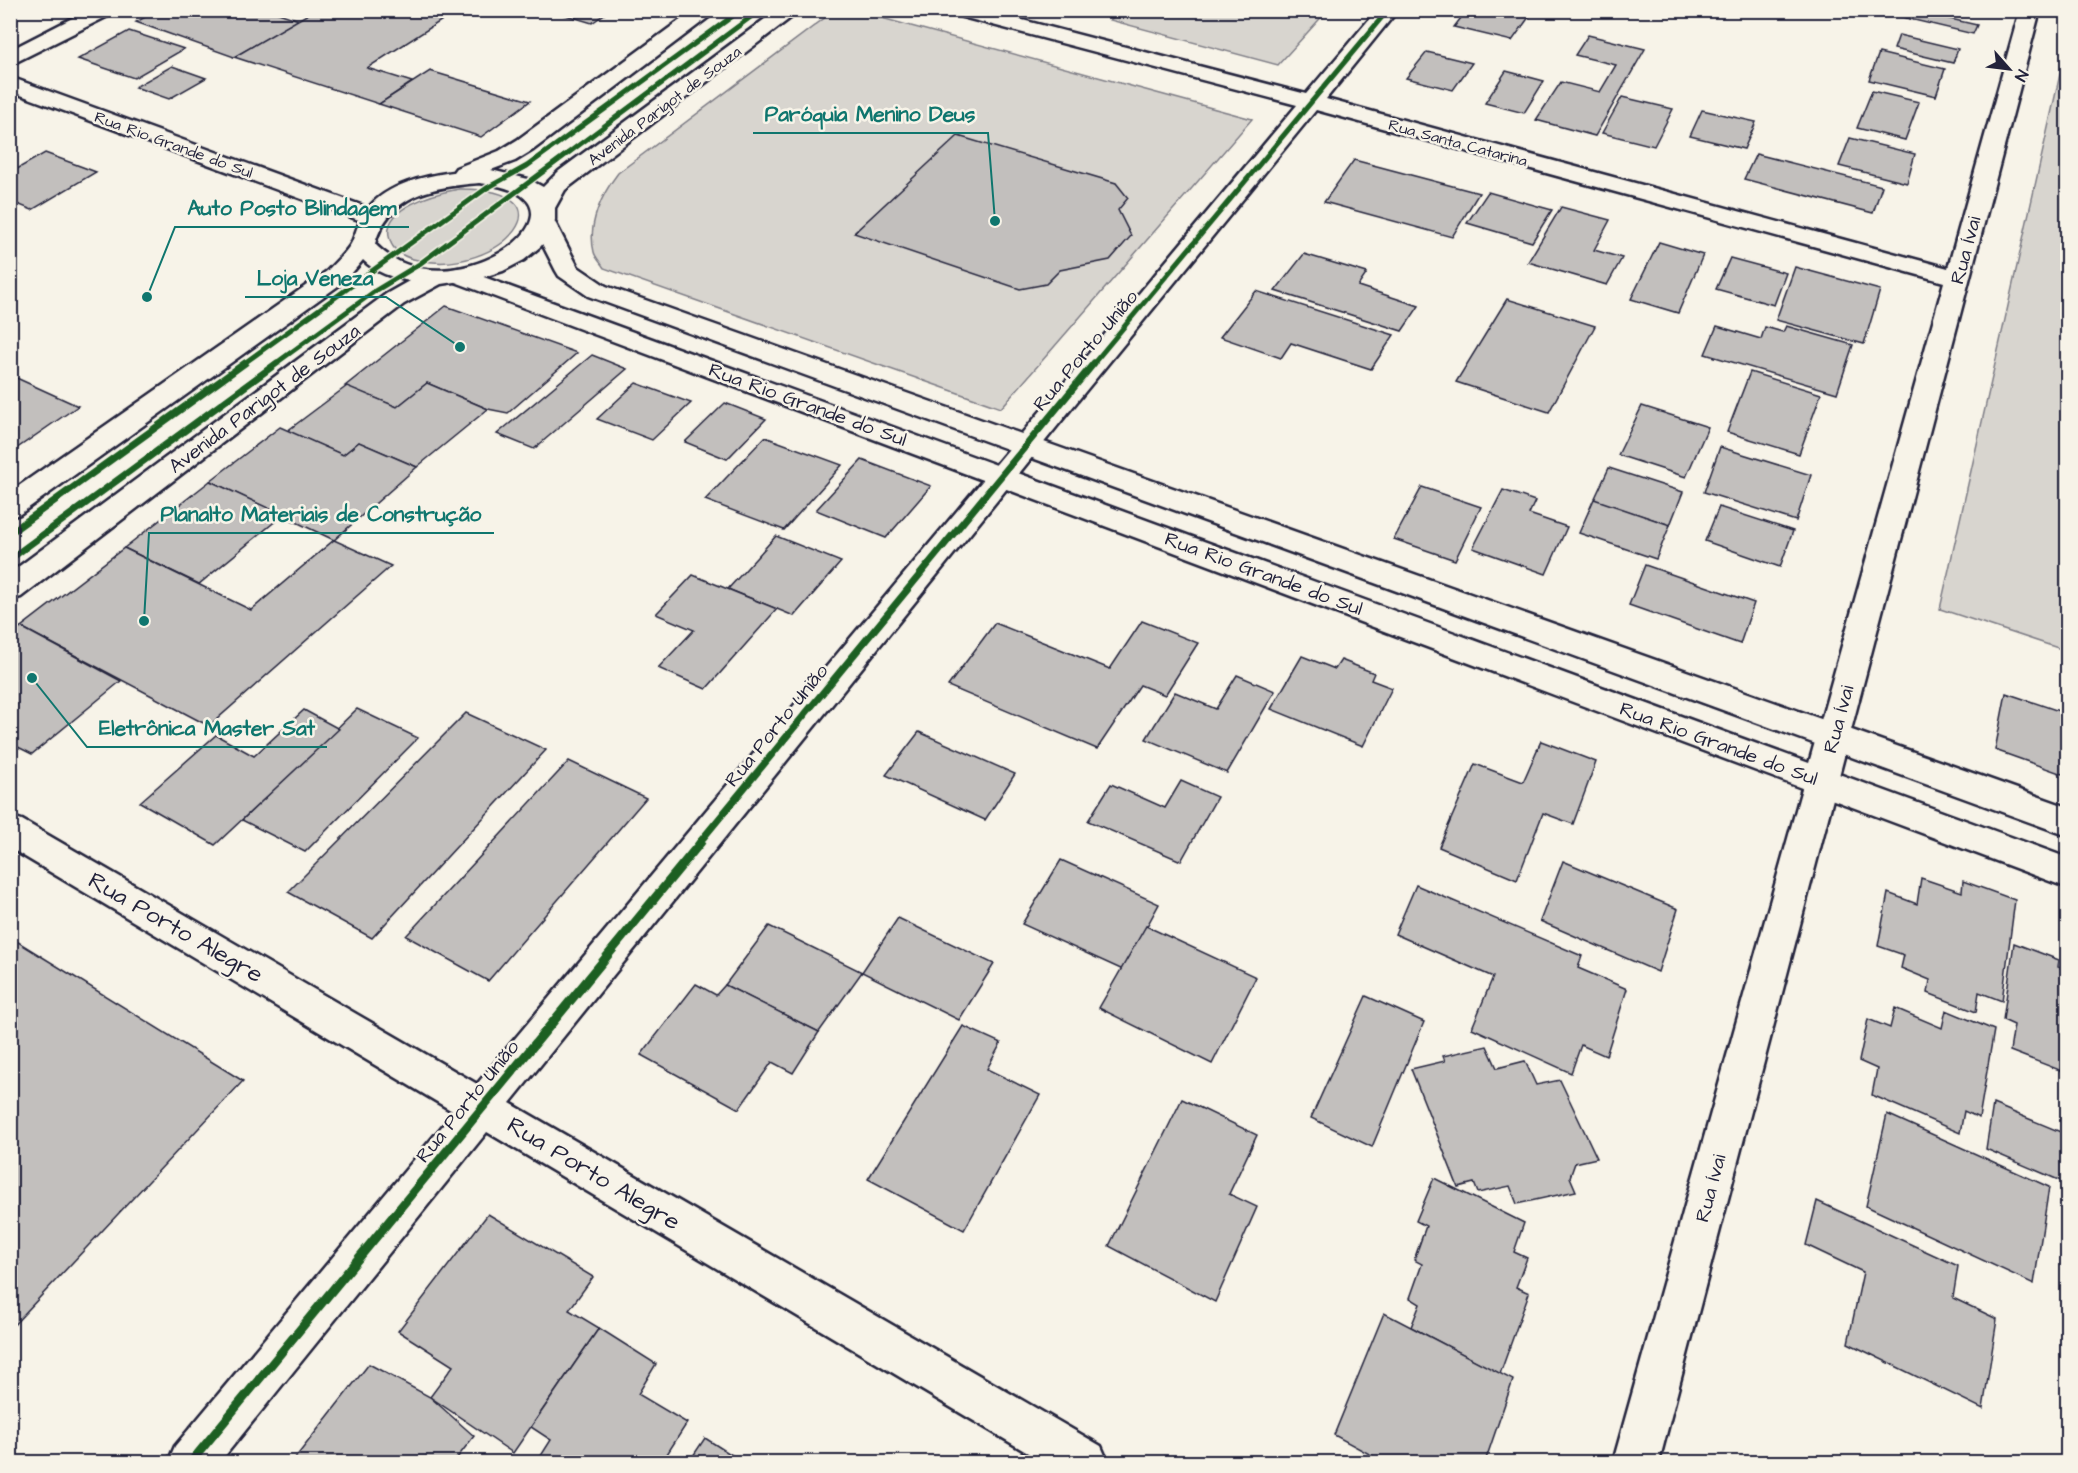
<svg xmlns="http://www.w3.org/2000/svg" width="2078" height="1473" viewBox="0 0 2078 1473" font-family="'Architects Daughter',sans-serif">
  <style>
    .green { fill: #d8d5cf; stroke: #7d7c85; stroke-width: 1.5 }
    .building { fill: #c2bfbd; stroke: #22223b; stroke-width: 1.5 }
    .lines { fill: none; stroke-linecap: round; stroke-linejoin: round }
    .minor-casing { stroke: #22223b; stroke-width: 5 }
    .tertiary-casing { stroke: #22223b; stroke-width: 5 }
    .primary-casing { stroke: #22223b; stroke-width: 5 }
    .minor { fill: #f7f3e8; fill-rule: evenodd }
    .tertiary { fill: #f7f3e8; fill-rule: evenodd }
    .primary { fill: #f7f3e8; fill-rule: evenodd }
    .cycleway-far2-casing { stroke: #f7f3e8; stroke-width: 8 }
    .cycleway-far1-casing { stroke: #f7f3e8; stroke-width: 10 }
    .cycleway-casing { stroke: #f7f3e8; stroke-width: 13 }
    .cycleway-far2 { stroke: #1b5e20; stroke-width: 5 }
    .cycleway-far1 { stroke: #1b5e20; stroke-width: 7 }
    .cycleway { stroke: #1b5e20; stroke-width: 9 }
    .labels { text-anchor: middle; stroke-width: 5; stroke-linejoin: round; paint-order: stroke }
    .far-street-label { font-size: 16px; fill: #22223b; stroke: #f7f3e8 }
    .street-label { font-size: 20px; fill: #22223b; stroke: #f7f3e8 }
    .near-street-label { font-size: 24px; fill: #22223b; stroke: #f7f3e8 }
    .leader { fill: none; stroke: #0f766e; stroke-width: 2 }
    .callout-dot { fill: #0f766e; stroke: #f7f3e8; stroke-width: 2 }
    .callout-label { font-size: 21px; text-anchor: middle; font-weight: bold; fill: #0f766e; stroke: #f7f3e8; stroke-width: 5; stroke-linejoin: round; paint-order: stroke }
  </style>
  <rect width="100%" height="100%" fill="#f7f3e8"/>
  <filter id="ink" filterUnits="userSpaceOnUse"><feTurbulence type="fractalNoise" baseFrequency=".0167" numOctaves="2"/><feDisplacementMap in="SourceGraphic" scale="12" xChannelSelector="R" yChannelSelector="G"/><feConvolveMatrix kernelMatrix="1 2 1 2 8 2 1 2 1" color-interpolation-filters="sRGB"/></filter>
  <g filter="url(#ink)">
    <g class="green">
      <path d="M834,11H856L1252,119L1001,408L604,268C601,263 595,257 594,252C587,224 602,194 618,173Z"/>
      <path d="M1120,11L1327,10V11L1278,65L1110,20Z"/>
      <path d="M2067,43V651L1940,609Z"/>
      <path d="M459,189C579,188 500,278 418,260C406,258 393,252 390,240C379,207 437,193 459,189Z"/>
    </g>
    <g class="building">
      <path d="M158,10H270L299,20L234,57L136,22Z"/>
      <path d="M315,10H458L367,68L412,82L379,104L234,57Z"/>
      <path d="M549,10H610L592,23Z"/>
      <path d="M1467,10H1534L1512,41L1454,27Z"/>
      <path d="M1895,10H1949L1946,18L1977,25L1973,34L1893,15Z"/>
      <path d="M129,31L184,49L134,78L78,59Z"/>
      <path d="M1588,35L1645,49L1595,136L1536,120L1561,82L1600,92L1616,65L1575,55Z"/>
      <path d="M1899,35L1958,49L1953,63L1894,49Z"/>
      <path d="M1427,52L1472,63L1453,90L1406,78Z"/>
      <path d="M1879,53L1945,69L1936,96L1869,80Z"/>
      <path d="M172,66L206,78L169,99L135,87Z"/>
      <path d="M430,71L530,101L481,137L379,104Z"/>
      <path d="M1506,71L1544,81L1524,113L1485,103Z"/>
      <path d="M1872,91L1919,102L1905,140L1857,128Z"/>
      <path d="M1622,97L1673,109L1654,146L1602,133Z"/>
      <path d="M1702,110L1756,122L1744,149L1690,136Z"/>
      <path d="M958,136L1116,183L1128,198L1118,210L1131,236L1110,260L1060,270L1046,284L1020,289L854,233Z"/>
      <path d="M1850,138L1915,154L1907,183L1839,166Z"/>
      <path d="M45,153L96,172L32,210L10,201V173Z"/>
      <path d="M1756,154L1882,186L1873,213L1744,179Z"/>
      <path d="M1354,160L1479,193L1452,237L1324,202Z"/>
      <path d="M1488,192L1552,210L1532,242L1467,223Z"/>
      <path d="M1561,207L1610,220L1594,250L1622,258L1607,285L1528,262Z"/>
      <path d="M1659,242L1703,255L1678,313L1631,299Z"/>
      <path d="M1304,254L1367,273L1358,286L1419,306L1402,331L1275,291Z"/>
      <path d="M1730,258L1786,273L1774,305L1716,289Z"/>
      <path d="M1795,267L1880,290L1864,344L1776,320Z"/>
      <path d="M1256,291L1394,335L1371,369L1291,343L1281,358L1220,337Z"/>
      <path d="M1507,299L1595,326L1549,412L1456,382Z"/>
      <path d="M446,306L577,353L508,413L488,409L427,383L397,407L345,386Z"/>
      <path d="M1717,326L1761,339L1765,327L1783,332L1786,326L1853,345L1837,393L1705,354Z"/>
      <path d="M592,355L627,369L534,449L497,434Z"/>
      <path d="M1750,372L1821,394L1799,454L1727,432Z"/>
      <path d="M10,375L78,406L10,453Z"/>
      <path d="M427,383L488,409L417,467L359,442L343,455L287,431L347,386L397,407Z"/>
      <path d="M636,383L691,403L652,440L597,419Z"/>
      <path d="M725,403L766,419L727,459L685,442Z"/>
      <path d="M1642,406L1708,427L1686,477L1618,455Z"/>
      <path d="M280,427L343,455L359,442L417,467L334,540L210,481Z"/>
      <path d="M765,437L842,465L784,530L705,500Z"/>
      <path d="M1720,447L1811,475L1796,521L1704,492Z"/>
      <path d="M862,460L931,486L886,538L816,510Z"/>
      <path d="M1609,468L1683,492L1670,525L1594,500Z"/>
      <path d="M210,481L283,515L199,584L124,548Z"/>
      <path d="M1422,487L1481,507L1455,560L1394,539Z"/>
      <path d="M1503,490L1535,501L1529,514L1567,527L1546,574L1473,548Z"/>
      <path d="M1594,499L1670,525L1656,559L1579,533Z"/>
      <path d="M1719,507L1793,531L1780,567L1705,541Z"/>
      <path d="M776,536L841,562L794,616L728,589Z"/>
      <path d="M334,540L391,566L209,726L21,627L124,548L251,610Z"/>
      <path d="M1645,565L1754,603L1740,644L1629,605Z"/>
      <path d="M693,575L777,609L706,689L658,668L694,630L656,614Z"/>
      <path d="M1142,621L1198,643L1165,695L1140,685L1097,749L948,686L995,623L1110,669Z"/>
      <path d="M21,627L121,681L32,754L10,743V635Z"/>
      <path d="M1302,656L1335,669L1341,660L1374,673L1371,680L1392,688L1363,746L1271,709Z"/>
      <path d="M1237,675L1275,691L1227,773L1146,739L1175,692L1216,709Z"/>
      <path d="M2006,693L2068,714V776L1995,750Z"/>
      <path d="M357,709L418,738L305,852L242,820Z"/>
      <path d="M304,710L339,729L215,845L140,802L216,735L254,756Z"/>
      <path d="M466,713L546,750L372,938L288,892Z"/>
      <path d="M919,732L1015,774L985,820L886,775Z"/>
      <path d="M1541,741L1596,762L1573,824L1543,813L1517,880L1439,847L1475,764L1523,782Z"/>
      <path d="M569,761L646,798L488,981L406,936Z"/>
      <path d="M1181,781L1217,797L1181,861L1088,821L1111,784L1165,808Z"/>
      <path d="M1061,860L1159,904L1123,970L1022,924Z"/>
      <path d="M1563,861L1678,909L1658,972L1540,921Z"/>
      <path d="M1921,878L1962,892L1963,881L2015,900L2002,1001L1979,992L1976,1012L1928,993L1930,980L1901,968L1904,955L1878,946L1888,893L1917,904Z"/>
      <path d="M1416,885L1582,956L1578,968L1627,989L1606,1056L1581,1045L1571,1073L1472,1028L1493,977L1395,934Z"/>
      <path d="M898,918L994,964L959,1020L862,972Z"/>
      <path d="M769,926L862,972L819,1032L725,985Z"/>
      <path d="M1146,926L1256,977L1212,1064L1099,1008Z"/>
      <path d="M10,937L243,1081L10,1329Z"/>
      <path d="M2014,943L2059,960L2058,967L2068,970V1058L2063,1056L2062,1071L2010,1051L2014,1025L2003,1020Z"/>
      <path d="M696,984L716,995L725,985L819,1032L793,1073L772,1062L739,1109L641,1055Z"/>
      <path d="M1366,996L1424,1022L1372,1147L1311,1118Z"/>
      <path d="M1895,1008L1942,1028L1946,1010L1994,1030L1979,1118L1964,1111L1960,1133L1872,1095L1877,1069L1859,1061L1868,1019L1890,1028Z"/>
      <path d="M963,1026L1001,1043L987,1069L1040,1095L964,1230L868,1179Z"/>
      <path d="M1487,1046L1497,1068L1525,1061L1536,1085L1560,1080L1597,1158L1575,1163L1570,1177L1576,1191L1517,1204L1510,1186L1478,1193L1474,1183L1458,1187L1411,1069L1445,1061L1443,1056Z"/>
      <path d="M1182,1099L1257,1135L1229,1194L1257,1207L1215,1302L1109,1246Z"/>
      <path d="M1993,1104L2068,1135V1184L1986,1149Z"/>
      <path d="M1887,1114L2049,1187L2034,1284L1866,1206Z"/>
      <path d="M1434,1178L1524,1223L1514,1252L1527,1258L1516,1287L1529,1293L1500,1374L1411,1327L1420,1304L1410,1298L1422,1264L1414,1260L1426,1226L1416,1221Z"/>
      <path d="M1817,1201L1958,1266L1953,1298L1997,1319L1983,1409L1848,1343L1863,1272L1806,1245Z"/>
      <path d="M488,1214L593,1277L569,1310L599,1328L513,1453L430,1397L453,1366L398,1331Z"/>
      <path d="M1384,1313L1513,1380L1485,1462H1384L1334,1435Z"/>
      <path d="M599,1328L656,1364L638,1394L687,1423L662,1462H537L551,1440L531,1427Z"/>
      <path d="M369,1364L430,1397L474,1436L454,1462H292Z"/>
      <path d="M705,1438L743,1462H689Z"/>
    </g>
    <g class="lines">
      <defs>
        <g id="minor">
          <path d="M88,10H115L112,14L10,65V50Z"/>
          <path d="M948,10H984L1306,94L1377,10H1398L1326,99L1948,268L2020,10H2040L1659,1462H1613L1944,282L1316,110L1084,393L510,1103L1101,1446L1108,1462H1043L487,1132L220,1462H168L175,1446L454,1112L10,848V816L22,820L477,1084L1297,105L951,14Z"/>
          <path d="M10,77L380,212L384,217L380,222L372,224L364,222L10,91Z"/>
        </g>
        <g id="tertiary">
          <path d="M544,217L552,219L556,224L578,267L606,286L2068,807V836L588,296L559,276L556,271L532,224L536,219Z"/>
          <path d="M459,268L2068,858V888L450,280L447,275L450,270Z"/>
        </g>
        <path id="primary" d="M694,10H718L533,150L515,161L491,170L528,179L543,187L559,171L777,10H801L565,190L555,208V220L551,231L541,246L524,260L503,271L480,278L441,284L404,304L21,597L10,600V573L386,294L409,281C392,277 376,273 363,260L345,281L20,514L10,517V492L327,271C335,262 347,252 352,242C357,230 359,219 368,208C388,184 424,176 453,172L456,168L499,151L517,140ZM479,183C617,197 451,323 375,244C389,194 433,187 479,183Z"/>
      </defs>
      <use href="#minor" class="minor-casing"/>
      <use href="#tertiary" class="tertiary-casing"/>
      <use href="#primary" class="primary-casing"/>
      <use href="#minor" class="minor"/>
      <use href="#tertiary" class="tertiary"/>
      <use href="#primary" class="primary"/>
      <defs>
        <g id="cycleway-far2">
          <path d="M243,364L487,188L527,166L741,10"/>
          <path d="M275,364L375,291L418,265L760,10"/>
          <path d="M1093,364L1388,10"/>
        </g>
        <g id="cycleway-far1">
          <path d="M10,533L245,363"/>
          <path d="M10,559L277,363"/>
          <path d="M699,843L1094,363"/>
        </g>
        <path id="cycleway" d="M191,1462L701,842"/>
      </defs>
      <use href="#cycleway-far2" class="cycleway-far2-casing"/>
      <use href="#cycleway-far1" class="cycleway-far1-casing"/>
      <use href="#cycleway" class="cycleway-casing"/>
      <use href="#cycleway-far2" class="cycleway-far2"/>
      <use href="#cycleway-far1" class="cycleway-far1"/>
      <use href="#cycleway" class="cycleway"/>
    </g>
  </g>
  <g class="labels">
    <g class="far-street-label">
      <text transform="translate(664 105) rotate(-37)" y="6">Avenida Parigot de Souza</text>
      <text transform="translate(1458 142) rotate(15)" y="6">Rua Santa Catarina</text>
      <text transform="translate(174 144) rotate(20)" y="6">Rua Rio Grande do Sul</text>
    </g>
    <g class="street-label">
      <text transform="translate(1965 250) rotate(-75)" y="7">Rua Ívai</text>
      <text transform="translate(1085 350) rotate(-50)" y="7">Rua Porto União</text>
      <text transform="translate(264 398) rotate(-37)" y="7">Avenida Parigot de Souza</text>
      <text transform="translate(808 404) rotate(20)" y="7">Rua Rio Grande do Sul</text>
      <text transform="translate(1264 573) rotate(20)" y="7">Rua Rio Grande do Sul</text>
      <text transform="translate(1838 719) rotate(-75)" y="7">Rua Ívai</text>
      <text transform="translate(776 725) rotate(-51)" y="7">Rua Porto União</text>
      <text transform="translate(1719 743) rotate(20)" y="7">Rua Rio Grande do Sul</text>
      <text transform="translate(467 1101) rotate(-51)" y="7">Rua Porto União</text>
      <text transform="translate(1710 1188) rotate(-75)" y="7">Rua Ívai</text>
    </g>
    <g class="near-street-label">
      <text transform="translate(176 927) rotate(30)" y="8">Rua Porto Alegre</text>
      <text transform="translate(594 1173) rotate(31)" y="8">Rua Porto Alegre</text>
    </g>
  </g>
  <path class="leader" d="M995 221L988 133H753M147 297L175 227H409M460 347L386 297H245M144 621L149 533H494M32 678L87 747H327"/>
  <g class="callout-dot">
    <circle cx="995" cy="221" r="6"/>
    <circle cx="147" cy="297" r="6"/>
    <circle cx="460" cy="347" r="6"/>
    <circle cx="144" cy="621" r="6"/>
    <circle cx="32" cy="678" r="6"/>
  </g>
  <g class="callout-label">
    <text x="870" y="121">Paróquia Menino Deus</text>
    <text x="292" y="215">Auto Posto Blindagem</text>
    <text x="315" y="285">Loja Veneza</text>
    <text x="321" y="521">Planalto Materiais de Construção</text>
    <text x="207" y="735">Eletrônica Master Sat</text>
  </g>
  <rect width="2078" height="1473" fill="none" stroke="#f7f3e8" stroke-width="36"/>
  <rect x="18" y="18" width="2042" height="1437" fill="none" stroke="#22223b" stroke-width="2" filter="url(#ink)"/>
  <g transform="translate(2009 69) rotate(118)" stroke="#f7f3e8" stroke-width="4.5" paint-order="stroke">
  <path d="M0-4.5L10 22L0 15L-10 22Z" fill="#22223b"/>
  <text y="-9" font-size="16" font-weight="bold" text-anchor="middle" fill="#22223b">N</text>
  </g>
</svg>
